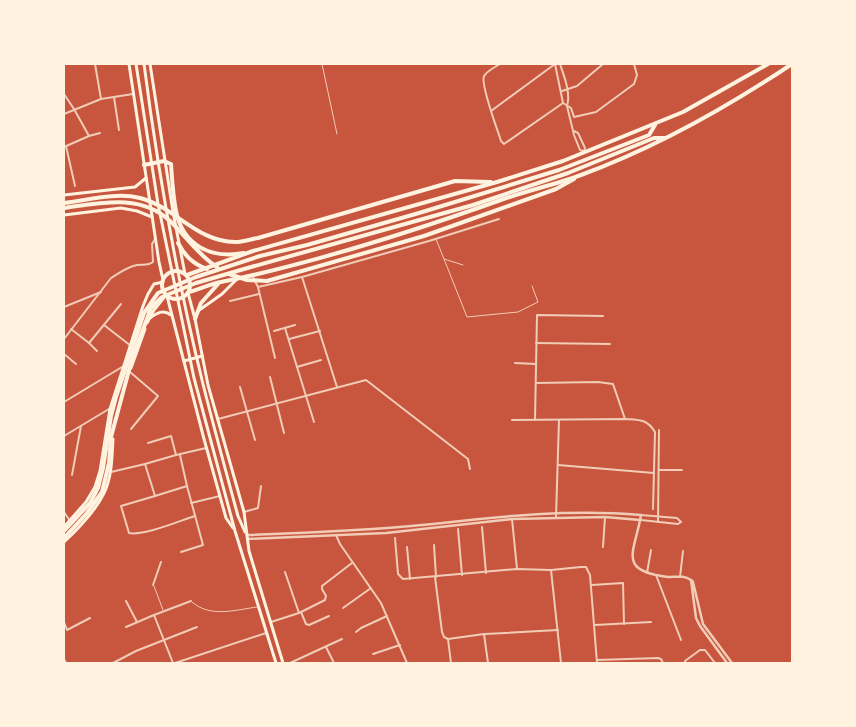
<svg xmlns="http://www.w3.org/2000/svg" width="856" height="727" viewBox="0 0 856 727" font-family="'Alegreya Sans',sans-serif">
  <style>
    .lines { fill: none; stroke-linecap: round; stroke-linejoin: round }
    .service { stroke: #f1ccb7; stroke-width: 1 }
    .pedestrian { stroke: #f1ccb7; stroke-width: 1 }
    .minor { stroke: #f1ccb7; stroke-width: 2 }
    .tertiary { stroke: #f1ccb7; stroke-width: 2.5 }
    .primary { stroke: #fff3e0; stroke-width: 3 }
    .motorway { stroke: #fff3e0; stroke-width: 4 }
  </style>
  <rect width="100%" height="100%" fill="#c8553d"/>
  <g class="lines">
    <g class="service">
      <path d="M322,64L337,134"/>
      <path d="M436,239L444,259L463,265"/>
      <path d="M444,259L467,317L518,312L538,302L532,286"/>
    </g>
    <g class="pedestrian">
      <path d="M154,586L163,610"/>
      <path d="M192,602C210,618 235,610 257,607"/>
    </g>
    <g class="minor">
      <path d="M95,64L101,99"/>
      <path d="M500,64C495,67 487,71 484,76C480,84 498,131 501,141L504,144L563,103"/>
      <path d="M555,64L563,103L571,108L574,117L596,112L634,84L637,75L634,64"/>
      <path d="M560,64C564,76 571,93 567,106L574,135L580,150L583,151"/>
      <path d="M562,91L577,86L603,64"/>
      <path d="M64,94L74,109L89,136L100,133"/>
      <path d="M114,97L119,130"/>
      <path d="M491,111L555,64"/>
      <path d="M64,114L101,99L133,94"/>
      <path d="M574,131L578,133L585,148L584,151"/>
      <path d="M66,146L75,186"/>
      <path d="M64,147L89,136"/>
      <path d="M252,275L258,287L302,277"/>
      <path d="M258,287L275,358"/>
      <path d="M230,301L259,294"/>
      <path d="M64,307L101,292"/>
      <path d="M104,325L131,346"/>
      <path d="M285,328L314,422"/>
      <path d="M71,329L89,343L121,304"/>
      <path d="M274,331L295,325"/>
      <path d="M64,339L111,278C119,273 127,267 137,265C143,264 148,266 153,262L152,244L155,239"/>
      <path d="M289,339L320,331"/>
      <path d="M89,343L97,351"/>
      <path d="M536,343L610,344"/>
      <path d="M64,354L76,364"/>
      <path d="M515,363L536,364"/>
      <path d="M297,367L321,360"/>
      <path d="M130,372L158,396L131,429"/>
      <path d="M270,377L284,433"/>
      <path d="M536,383L598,382L613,384L625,419"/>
      <path d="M240,387L255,440"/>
      <path d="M337,387L302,277L429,241L499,219"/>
      <path d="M64,402L122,367"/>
      <path d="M218,419L366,380L468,459L470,469"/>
      <path d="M512,420L625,419C640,420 647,419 655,432L653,509"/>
      <path d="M535,420L537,315L603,316"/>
      <path d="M64,436L109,409"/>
      <path d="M148,443L171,436L176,455L145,464L155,496L187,486L203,545L181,552"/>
      <path d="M176,455L206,448"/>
      <path d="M180,455L187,486"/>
      <path d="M558,465L654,473"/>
      <path d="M659,470H682"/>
      <path d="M111,472L145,464"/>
      <path d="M72,475L81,426"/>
      <path d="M155,496L121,506L129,533C144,536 179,521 195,516"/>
      <path d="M191,503L220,496"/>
      <path d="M64,512L70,521"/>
      <path d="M244,512L258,508L261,486"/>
      <path d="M641,515L677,518L681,522L678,524L641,520"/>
      <path d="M556,517L559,420"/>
      <path d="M512,519L517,569"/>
      <path d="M658,522L659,430"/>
      <path d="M482,527L486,573"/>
      <path d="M458,529L462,575"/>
      <path d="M336,535L340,544L381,603L407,663"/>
      <path d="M395,538L398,574L403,579L517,569L551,570L581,567H586L590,575L597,663"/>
      <path d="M434,545L436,577"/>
      <path d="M407,547L410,579"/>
      <path d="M603,547L605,517"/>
      <path d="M551,570L561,663"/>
      <path d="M285,572L299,613L301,612L306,624L309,625L329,616"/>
      <path d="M647,573L651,550"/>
      <path d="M656,575L681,640"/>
      <path d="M435,577L442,632L444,637L448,639L484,634L488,663"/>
      <path d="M680,577L683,551"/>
      <path d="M153,585L161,562"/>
      <path d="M592,585L623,583L624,624"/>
      <path d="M126,601L137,622"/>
      <path d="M343,608L371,588"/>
      <path d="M301,612L325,600L326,596L322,589V586L352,563"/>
      <path d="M154,615L191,601"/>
      <path d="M64,622L67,630L90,618"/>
      <path d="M271,622L299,613"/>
      <path d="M595,625L651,622"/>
      <path d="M126,627L154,615L173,663"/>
      <path d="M356,632L361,628L387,616"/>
      <path d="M485,634L558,630"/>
      <path d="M448,639L451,663"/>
      <path d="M326,647L334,663"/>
      <path d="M373,654L400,645"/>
      <path d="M64,659L66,663"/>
      <path d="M597,660L658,658L661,659L663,663"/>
      <path d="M113,663L136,651L197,627"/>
      <path d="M175,663L266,633"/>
      <path d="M290,663L342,639"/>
      <path d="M685,663V661L700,650H705L715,663"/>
    </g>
    <g class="tertiary">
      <path d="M247,535C309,533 371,530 433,524C502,516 571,509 641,515C635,552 616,571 668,577C676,577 684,575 691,580"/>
      <path d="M247,539L386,533L512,519L605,517L640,520"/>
      <path d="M727,663L700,626L696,618L691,580L693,582L703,624L732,663"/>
    </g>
    <g class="primary">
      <path d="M129,64L159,262L163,280"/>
      <path d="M136,64L158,204L194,378L235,531L276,663"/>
      <path d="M144,64C158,172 177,279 203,384C214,428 226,472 238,516L245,532"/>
      <path d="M150,64L173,212L185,274"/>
      <path d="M64,195L135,187L146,178"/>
      <path d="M64,215L121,208L137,211L152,217"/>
      <path d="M188,293L195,319L208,385L244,512L249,551L283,663"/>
      <path d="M167,296L204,439L226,518L233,528"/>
      <path d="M198,311L222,294L237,279"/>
      <path d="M150,318C157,313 163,309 171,315"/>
      <path d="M147,323L154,310L166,295"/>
      <path d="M184,361L202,356"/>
      <path d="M131,368L145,329"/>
      <path d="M64,527L86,502L95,487L100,471L110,409L143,306L148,294L154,284L163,282"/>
      <path d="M64,542C79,528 95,512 104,493C112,477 112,456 113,439"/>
    </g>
    <g class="motorway">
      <path d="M144,165L164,161L171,164C172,179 173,196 176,211C183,246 211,259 244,253"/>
      <path d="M64,203C88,200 116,192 140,198C175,207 197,242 235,242C243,242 251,239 258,238L455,181L491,182"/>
      <path d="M64,208C100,203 141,193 170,221C186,236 198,255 217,267"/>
      <path d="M178,243C185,256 193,264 207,269"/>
      <circle cx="176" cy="285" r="14"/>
      <path d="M229,274L247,280L267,281L424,236L556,189L574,179"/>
      <path d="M187,275L253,251L497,182L563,161L683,112L768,64"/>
      <path d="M189,292C200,289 210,284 221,282C315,263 408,233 498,201C525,191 554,185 581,175C655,148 726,108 792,64"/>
      <path d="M195,319L201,303L218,284"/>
      <path d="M64,531L90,503L98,488L103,468L111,416L116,397L144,313L158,293L196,277L260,256L307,245L419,213L559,170L649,135L655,125"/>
      <path d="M64,538L87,513L102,492L109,463L111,437L132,359L151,308L162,297L196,283L244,269L473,205L568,173L654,138H664"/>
    </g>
  </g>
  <rect width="856" height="727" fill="none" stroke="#fff3e0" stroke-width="130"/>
</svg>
